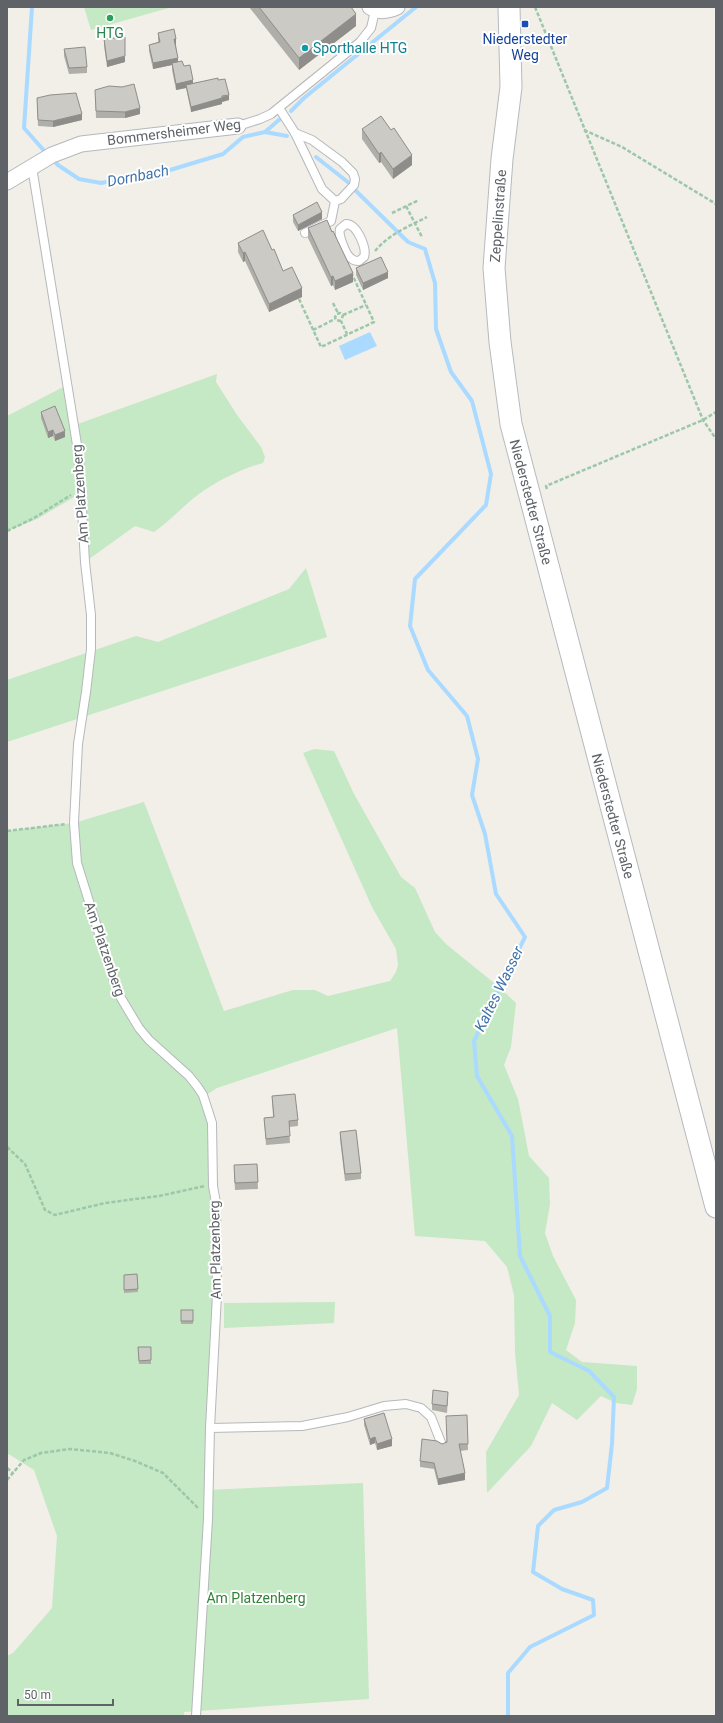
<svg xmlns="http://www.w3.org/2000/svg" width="723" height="1723" viewBox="0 0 723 1723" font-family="Roboto,sans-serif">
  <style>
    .green { fill: #c5e8c5 }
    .water { fill: #aadaff }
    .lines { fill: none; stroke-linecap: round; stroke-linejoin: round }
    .stream { stroke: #aadaff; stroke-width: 4 }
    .lane-casing { stroke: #b5b8bc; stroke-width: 10 }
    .street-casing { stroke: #b5b8bc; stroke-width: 17 }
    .secondary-casing { stroke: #b6babf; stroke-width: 23 }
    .path { stroke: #9cc7a9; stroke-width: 2.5; stroke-dasharray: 4 2; stroke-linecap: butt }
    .lane { stroke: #fff; stroke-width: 8 }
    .street { stroke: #fff; stroke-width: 15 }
    .secondary { stroke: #fff; stroke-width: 21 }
    .wall { fill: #afaea9 }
    .shaded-wall { fill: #8f8d8a }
    .building { fill: #cccac5; stroke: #8f8d8a }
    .leisure-dot { fill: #2e9e5b; stroke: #fff; stroke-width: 1.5 }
    .transit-dot { fill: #1a4fb4; stroke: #fff; stroke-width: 1.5 }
    .culture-dot { fill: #0f9aa8; stroke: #fff; stroke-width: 1.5 }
    .labels { text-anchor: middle; stroke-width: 4; stroke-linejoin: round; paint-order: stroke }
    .leisure-label { font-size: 14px; fill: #27864d; stroke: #fff }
    .transit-label { font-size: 14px; fill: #164399; stroke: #fff }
    .culture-label { font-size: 14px; fill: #0d838f; stroke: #fff; text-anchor: start }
    .street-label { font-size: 14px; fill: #5f6368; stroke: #fff }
    .park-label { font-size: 14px; fill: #348238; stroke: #fff }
    .water-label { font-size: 15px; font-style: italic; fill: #4174aa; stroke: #fff }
  </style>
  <rect width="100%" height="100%" fill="#f1efe8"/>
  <g class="green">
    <path d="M84,7H172L91,30Z"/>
    <path d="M217,374L216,382L237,415L261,447L265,457L263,463C241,469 217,481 199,494C183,506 170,521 154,532L135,526L85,562L81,493L37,519L7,531V416L69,384L75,425Z"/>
    <path d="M306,568L327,637L7,742V680L136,636L158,642L289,589Z"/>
    <path d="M314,749L334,751L354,794L401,877L415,888L435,932L446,944L499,987L516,1003L511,1047L504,1065L518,1099L529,1156L549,1178L550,1204L545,1233L553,1256L576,1300L575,1323L566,1350L582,1362L637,1366V1389L632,1405L616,1403L601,1396L577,1420L552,1403L531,1446L487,1493L486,1452L519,1395L515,1352L514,1295L507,1267L485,1241L415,1236L397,1028L217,1088L206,1095C200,1079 185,1070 173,1058C164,1050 156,1041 147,1032L142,1034L194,1084L203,1100L208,1124L210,1201L213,1220L216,1296L206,1490L363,1483L369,1699L184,1712V1716H7V1656L13,1653L52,1608L57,1536L34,1470L7,1453V831L74,823L144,802L224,1011L293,990H315L328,996L390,981L396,972L398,965L396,949L372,907L303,753Z"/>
    <path d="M335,1302L334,1323L224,1328V1303Z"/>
  </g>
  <path class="water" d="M370,332L377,346L345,360L339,346Z"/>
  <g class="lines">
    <g class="stream">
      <path d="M32,7L24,128L47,154"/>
      <path d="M291,111L304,98L416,7"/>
      <path d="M265,132L280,119"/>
      <path d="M316,157L349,183"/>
      <path d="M52,159L58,165L79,179L101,183L126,178L147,177L223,154L243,137L265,132L287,136"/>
      <path d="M355,190L408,242L425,249L435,283L436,329L451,372L472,401L491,474L486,505L415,579L410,626L428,670L467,716L478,759L472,795L485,834L496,894L525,937L474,1041L477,1076L512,1136L520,1256L550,1316V1352L589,1371L614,1397L612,1444L607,1488L582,1502L554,1510L538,1526L533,1572L562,1589L593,1600L594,1615L530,1647L508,1673V1716"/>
    </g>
    <defs>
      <g id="lane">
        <path d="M279,108L295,133L322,189L335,201L331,221L305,233"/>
        <path d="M238,126L260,119L271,114L360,42L371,28L375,11"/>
        <path d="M295,133L312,140L342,162L353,173L355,179L354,185L341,199L335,201"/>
        <path d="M32,167L79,457L85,562L91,615V649L86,692L78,744L74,823L77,863L112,975L121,998L139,1028L149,1040L189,1076L197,1086L203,1095L212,1123L213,1186L216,1203L217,1295L210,1428L208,1519L196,1716"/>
        <path d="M346,224C357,224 367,248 364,257L359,261C356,261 354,261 352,259C346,256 338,235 340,229Z"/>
        <path d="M210,1428L302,1426L348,1417L384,1406L406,1404L421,1408L431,1417L442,1445"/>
      </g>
      <g id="street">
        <path d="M370,7C379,13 388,11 397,7"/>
        <path d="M7,182L52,155L81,144L238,126"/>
      </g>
      <path id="secondary" d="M509,7L511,87L502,159L494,268L500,342L511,424L716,1207"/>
    </defs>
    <use href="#lane" class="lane-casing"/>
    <use href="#street" class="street-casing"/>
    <use href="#secondary" class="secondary-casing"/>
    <g class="path">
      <path d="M535,7L703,420L716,439"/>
      <path d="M584,130L622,147L716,204"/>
      <path d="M406,206L422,237"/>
      <path d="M392,213L419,200"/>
      <path d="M375,251C388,235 409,226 427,217"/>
      <path d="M299,299L321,347L374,322L352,274"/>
      <path d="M333,303L338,313"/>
      <path d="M343,315L366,305"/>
      <path d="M341,321L336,320L335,317L337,314L340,313L343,315L341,321L347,334"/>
      <path d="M313,330L335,319"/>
      <path d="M547,489L546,486L703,420L716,412"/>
      <path d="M7,531L34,518L71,495"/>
      <path d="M7,831L66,824"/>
      <path d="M7,1147L25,1164L45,1210L55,1215L105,1203L159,1196L205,1186"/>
      <path d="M7,1468L13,1473"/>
      <path d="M7,1480L24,1460L41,1453L70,1449L110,1453L135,1461L163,1473L198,1508"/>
    </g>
    <use href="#lane" class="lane"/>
    <use href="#street" class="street"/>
    <use href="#secondary" class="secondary"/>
  </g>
  <g class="wall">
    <path d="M249,7H351L356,26L299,70Z"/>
    <path d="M158,33L176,45L178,62L193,83L218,80L229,100L222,102V104L191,112L186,88L176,90L172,70V65L153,69L149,51V45L158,42Z"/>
    <path d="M104,39L125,62L107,67L104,46Z"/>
    <path d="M64,49L87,67V73L69,74L64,56Z"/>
    <path d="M95,90L140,114L125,118H96Z"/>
    <path d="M37,98L82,120L53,127L38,126Z"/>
    <path d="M362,129L412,165L393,179L381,162L379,163L362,139Z"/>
    <path d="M293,215L322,219L298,231L293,222Z"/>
    <path d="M308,228L353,282L335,290L333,285L331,286L308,238Z"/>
    <path d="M238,243L272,250L283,271L302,297L269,312L245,261L243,262L238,252Z"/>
    <path d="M356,268L388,278L363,290L356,275Z"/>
    <path d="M41,412L65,437L55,441L53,436L48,438L41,418Z"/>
    <path d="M272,1096L298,1120V1126L289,1127L290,1143L266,1145L264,1118L273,1117Z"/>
    <path d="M340,1132L361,1173V1179L345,1181L340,1139Z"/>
    <path d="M257,1164L258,1189L235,1190L234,1171Z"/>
    <path d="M137,1274L138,1292L124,1293V1275Z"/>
    <rect x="181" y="1310" width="12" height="14"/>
    <path d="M138,1347H151V1364H139Z"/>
    <path d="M448,1398L447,1413L432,1410V1404Z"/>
    <path d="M467,1415L468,1450L460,1451L465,1480L438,1485L434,1469L420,1467V1461L442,1444L446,1442Z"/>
    <path d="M364,1419L392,1446L377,1450L375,1443L370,1445L364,1425Z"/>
  </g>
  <g class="shaded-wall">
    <path d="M356,14V26L299,70V58Z"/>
    <rect x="174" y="39" width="2" height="6"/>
    <path d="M125,56V62L107,67V61Z"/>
    <path d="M178,58V64L172,63V65L153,69V63Z"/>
    <path d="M193,80V86L186,85V88L176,90V84Z"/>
    <path d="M229,95V100L222,102V104L191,112V107Z"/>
    <path d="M140,108V114L125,118V112Z"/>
    <path d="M82,114V120L53,127V121Z"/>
    <path d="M381,152V162L379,163V154Z"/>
    <path d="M412,155V165L393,179V169Z"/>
    <path d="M322,212V219L298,231V225Z"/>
    <path d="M245,252V261L243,262V253Z"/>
    <path d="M388,272V278L363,290V283Z"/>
    <path d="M353,273V282L335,290V281Z"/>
    <path d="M333,276V285L331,286V277Z"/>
    <path d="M302,288V297L269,312V304Z"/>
    <path d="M53,430V436L48,438V432Z"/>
    <path d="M65,431V437L55,441V435Z"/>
    <path d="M375,1437V1443L370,1445V1439Z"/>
    <path d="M392,1439V1446L377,1450V1444Z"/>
    <path d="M465,1473V1480L438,1485V1479Z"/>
  </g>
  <g class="building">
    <path d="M259,7H351L356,14L299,58Z"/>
    <path d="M174,29L176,39H174L178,58L153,63L149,45L160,42L158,33Z"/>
    <path d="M125,37V56L107,61L104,39Z"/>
    <path d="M85,47L87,67L69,68L64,49Z"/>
    <path d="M182,61L184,66L190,65L193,80L176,84L172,63Z"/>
    <path d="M218,78V80L225,79L229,95L222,96V98L191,107L186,85Z"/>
    <path d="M134,84L140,108L125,112L96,111L95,90L109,86L122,87Z"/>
    <path d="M76,93L82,114L53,121L38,120L37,98L50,95Z"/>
    <path d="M381,116L391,130L394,128L412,155L393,169L381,152L379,154L362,129Z"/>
    <path d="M317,202L322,212L298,225L293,215Z"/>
    <path d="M327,220L332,232L333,231L353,273L335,281L333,276L331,277L308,228Z"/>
    <path d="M263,230L272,250L274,249L283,271L292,267L302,288L269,304L245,252L243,253L238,243Z"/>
    <path d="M381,257L388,272L363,283L356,268Z"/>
    <path d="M55,406L65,431L55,435L53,430L48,432L41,412Z"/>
    <path d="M295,1094L298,1120L289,1121L290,1136L266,1139L264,1118L274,1117L272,1096Z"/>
    <path d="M356,1130L361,1173L345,1174L340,1132Z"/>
    <path d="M257,1164L258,1182L235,1183L234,1165Z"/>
    <path d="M137,1274L138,1289L124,1290V1275Z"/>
    <rect x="181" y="1310" width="12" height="11"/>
    <path d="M138,1347H151V1360L139,1361Z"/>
    <path d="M433,1390L448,1392L447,1406L432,1404Z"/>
    <path d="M384,1413L392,1439L377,1444L375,1437L370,1439L364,1419Z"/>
    <path d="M467,1415L468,1444H459L465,1473L438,1479L434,1463L420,1461L422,1439L437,1441L442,1444L447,1442L446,1416Z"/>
  </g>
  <circle class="leisure-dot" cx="110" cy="18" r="4"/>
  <rect class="transit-dot" x="521" y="20" width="8" height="8" rx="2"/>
  <circle class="culture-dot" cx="305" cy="48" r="4"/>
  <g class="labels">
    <g class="leisure-label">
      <text x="110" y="38">HTG</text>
    </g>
    <g class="transit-label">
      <text x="525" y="44">Niederstedter<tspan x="525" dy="16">Weg</tspan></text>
    </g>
    <g class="culture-label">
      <text x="313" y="53">Sporthalle HTG</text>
    </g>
    <g class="street-label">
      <text transform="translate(174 132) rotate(-7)" y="5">Bommersheimer Weg</text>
      <text transform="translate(498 216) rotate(-86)" y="5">Zeppelinstraße</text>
      <text transform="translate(80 494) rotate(-94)" y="5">Am Platzenberg</text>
      <text transform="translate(531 502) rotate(75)" y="5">Niederstedter Straße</text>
      <text transform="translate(613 816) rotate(75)" y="5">Niederstedter Straße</text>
      <text transform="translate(105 949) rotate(71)" y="5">Am Platzenberg</text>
      <text transform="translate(215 1250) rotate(-91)" y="5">Am Platzenberg</text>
    </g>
    <g class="park-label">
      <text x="256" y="1603">Am Platzenberg</text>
    </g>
    <g class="water-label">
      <text transform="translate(138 176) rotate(-11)" y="5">Dornbach</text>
      <text transform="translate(499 989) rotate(-64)" y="5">Kaltes Wasser</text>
    </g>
  </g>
  <rect width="723" height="1723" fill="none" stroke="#5f6368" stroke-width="16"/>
  <path d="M18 1699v6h95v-6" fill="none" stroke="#5f6368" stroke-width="2"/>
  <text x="24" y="1699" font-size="12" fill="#5f6368" stroke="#ffffff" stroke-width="3" paint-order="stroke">50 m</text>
</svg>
